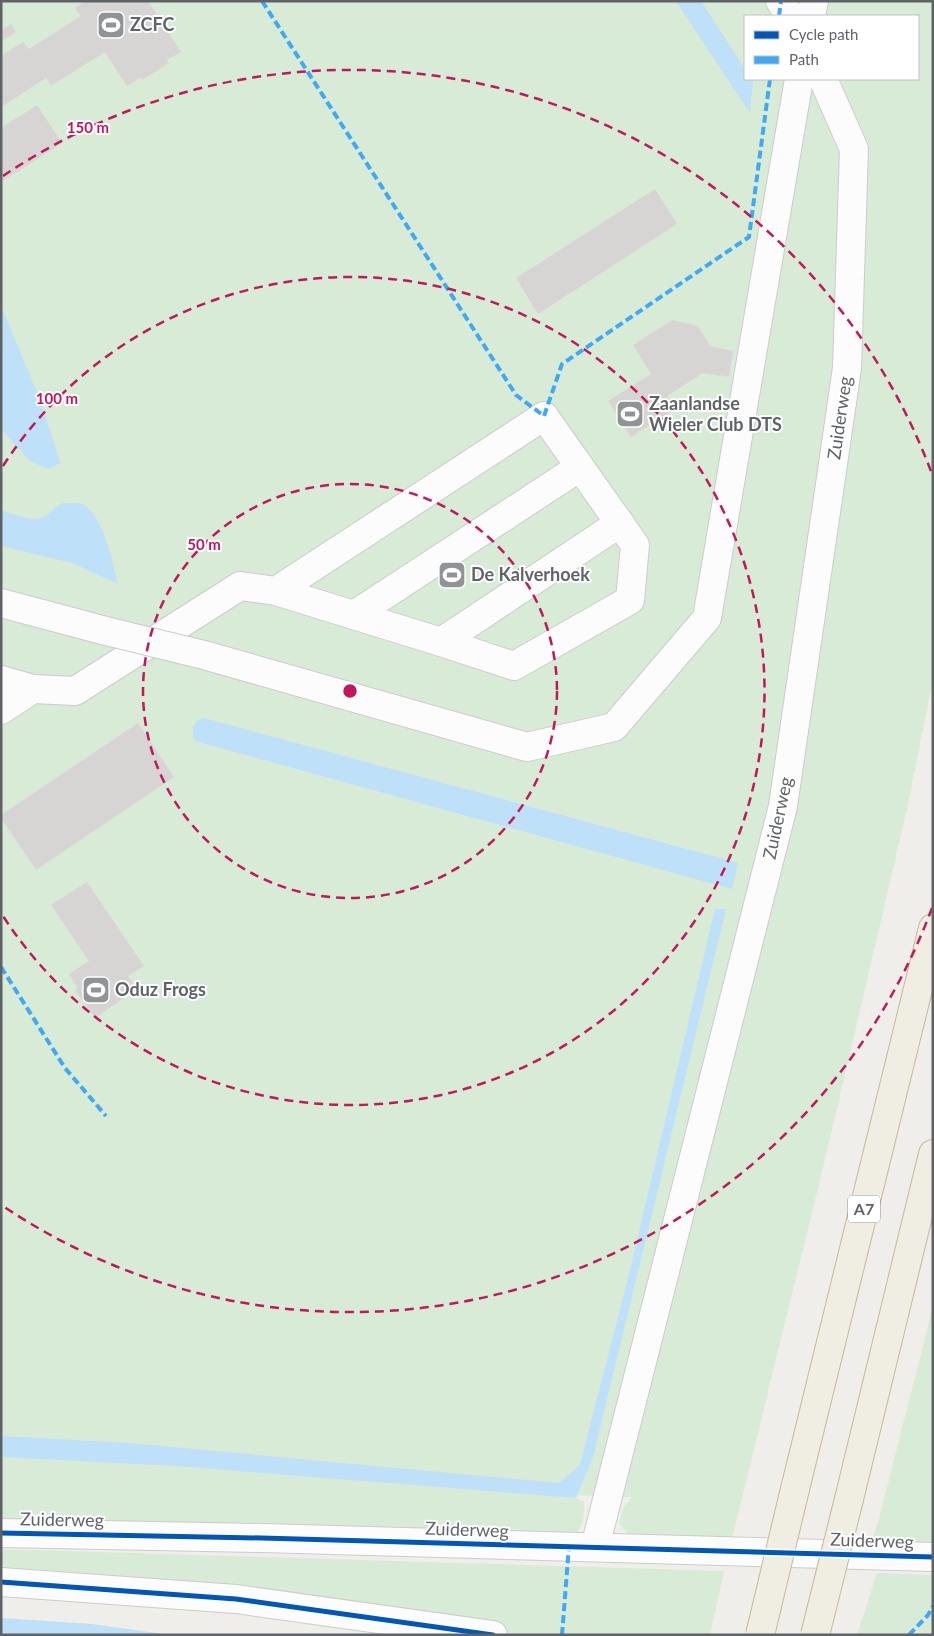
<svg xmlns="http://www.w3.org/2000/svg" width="934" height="1636" viewBox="0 0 934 1636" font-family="Lato,sans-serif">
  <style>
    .green { fill: #d8ebd6; fill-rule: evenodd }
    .water { fill: #bfe0f9 }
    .building { fill: #d6d5d3; stroke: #deddd9 }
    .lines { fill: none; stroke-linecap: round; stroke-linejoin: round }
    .minor-casing { stroke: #cbcccc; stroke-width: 30 }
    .highway-casing { stroke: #c8b996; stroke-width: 30 }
    .minor { stroke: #fdfcfc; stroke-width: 28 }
    .highway { stroke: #f0ede3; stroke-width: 28 }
    .minor-bridge-casing { stroke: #cbcccc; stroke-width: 30; stroke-linecap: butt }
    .highway-bridge-casing { stroke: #c8b996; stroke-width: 30; stroke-linecap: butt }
    .minor-bridge { stroke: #fdfcfc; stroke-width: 28 }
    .highway-bridge { stroke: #f0ede3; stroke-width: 28 }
    .quiet { stroke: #3fa9f5; stroke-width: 4; stroke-dasharray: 8 4; stroke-linecap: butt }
    .cycleway-casing { stroke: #fff; stroke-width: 8 }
    .cycleway { stroke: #0057b8; stroke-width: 5 }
    .ring { fill: none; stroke: #c2185b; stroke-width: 2.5; stroke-dasharray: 9 6 }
    .labels { text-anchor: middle; stroke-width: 4; stroke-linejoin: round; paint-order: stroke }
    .shield { fill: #fff; stroke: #8f9295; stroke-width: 1 }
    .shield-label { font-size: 16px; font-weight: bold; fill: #5f6368 }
    .poi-label { font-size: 18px; font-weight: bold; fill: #5f6368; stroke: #fff; text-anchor: start }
    .street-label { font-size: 18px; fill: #5f6368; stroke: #fff }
    .centre { fill: #c2185b; stroke: #fff; stroke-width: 2.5 }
    .ring-label { font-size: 15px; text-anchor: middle; font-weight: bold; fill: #c2185b; stroke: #fff; stroke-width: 4; stroke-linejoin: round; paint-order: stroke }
  </style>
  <rect width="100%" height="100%" fill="#efeeea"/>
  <g class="green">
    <path d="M1,1H933V680L907,809L829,1143L732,1539L629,1535L619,1524L623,1508L632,1497L537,1494L576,1498L584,1502C584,1518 584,1524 574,1537L1,1528ZM745,16H918V79H745Z"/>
    <path d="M933,1306V1546L871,1545L880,1515Z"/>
    <path d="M1,1549L724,1571L710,1635H530L1,1575Z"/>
    <path d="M877,1573L933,1575V1635H857Z"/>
  </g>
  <g class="water">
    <path d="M676,1H701L745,69V79H752L753,81L750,113Z"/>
    <path d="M1,306L39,397L58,455L60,463L49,469L30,461L1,429Z"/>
    <path d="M63,503C69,503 77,502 82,504C103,514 113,563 118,584L72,563L1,546V510C14,514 35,524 47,515C53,510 56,506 63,503Z"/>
    <path d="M204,718L738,863L732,889L195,741C190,731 193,721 204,718Z"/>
    <path d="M715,909H726L593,1457L576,1498L176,1466L1,1457V1436L129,1443L559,1483L580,1465L629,1274Z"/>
    <path d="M1,1618L92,1624L171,1635H1Z"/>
  </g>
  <g class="building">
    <path d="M85,1H148L181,52L167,60L169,63L142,80L140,78L127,86L105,52L51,86L46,78L1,107V56L23,42L29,49L81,16L75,8Z"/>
    <path d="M11,24L16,32L1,41V30Z"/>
    <path d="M37,105L62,143L1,182V128Z"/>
    <path d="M655,189L677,224L538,314L516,278Z"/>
    <path d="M672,320L698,326L710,346L733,351L729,377L703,373L667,396L675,409L631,437L608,401L651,374L633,345Z"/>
    <path d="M138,723L174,777L36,870L1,818V815Z"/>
    <path d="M87,882L144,966L128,976L137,989L95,1018L75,990L78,988L69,974L89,961L51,905Z"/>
  </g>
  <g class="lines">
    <defs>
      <g id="minor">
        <path d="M780,1L790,16"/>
        <path d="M811,16L814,1"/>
        <path d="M1,603L106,631"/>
        <path d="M354,615L580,467"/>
        <path d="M441,642L620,523"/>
        <path d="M204,655L527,747L614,727L707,618L799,79"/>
        <path d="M1,680L33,689"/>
        <path d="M1,710L33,689L75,691L240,586L276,591L441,642L514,666L630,600L635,545L544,416L276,591"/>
        <path d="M1,1533L262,1538L933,1557"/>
        <path d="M595,1547L783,806L847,368L854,149L823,79"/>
        <path d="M1,1582L236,1599L493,1635"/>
      </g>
      <g id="highway">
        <path d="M795,1489L933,928"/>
        <path d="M849,1499L933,1154"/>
      </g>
    </defs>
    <use href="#minor" class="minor-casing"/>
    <use href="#highway" class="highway-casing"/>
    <use href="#minor" class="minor"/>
    <use href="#highway" class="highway"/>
    <defs>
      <path id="minor-bridge" d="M106,631L204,655"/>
      <g id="highway-bridge">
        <path d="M760,1635L795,1489"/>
        <path d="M815,1635L849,1499"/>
      </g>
    </defs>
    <use href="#minor-bridge" class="minor-bridge-casing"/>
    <use href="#highway-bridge" class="highway-bridge-casing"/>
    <use href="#minor-bridge" class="minor-bridge"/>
    <use href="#highway-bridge" class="highway-bridge"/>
    <g class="quiet">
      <path d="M262,1L516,395L544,416L562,364L749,237L770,79"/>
      <path d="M779,16L781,2"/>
      <path d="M1,967L65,1068L106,1116"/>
      <path d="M562,1635L569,1546"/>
      <path d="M909,1635L928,1615L933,1606"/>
    </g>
    <defs>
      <g id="cycleway">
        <path d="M1,1533L262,1538L933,1557"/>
        <path d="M1,1582L236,1599L493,1635"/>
      </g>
    </defs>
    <use href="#cycleway" class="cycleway-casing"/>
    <use href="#cycleway" class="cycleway"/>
  </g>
  <g class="ring">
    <circle cx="350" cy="691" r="207"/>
    <path d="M3 466A414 414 0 1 1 3 916"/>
    <path d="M932 908A621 621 0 0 1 3 1206M3 176A621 621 0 0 1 932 474"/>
  </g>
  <defs>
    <symbol id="stadium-square" viewBox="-11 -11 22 22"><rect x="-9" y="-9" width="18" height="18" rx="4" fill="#919496" stroke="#fff"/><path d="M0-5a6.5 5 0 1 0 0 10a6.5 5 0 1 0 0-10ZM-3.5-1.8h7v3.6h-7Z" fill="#fff"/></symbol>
  </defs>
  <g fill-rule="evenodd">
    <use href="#stadium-square" x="95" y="9" width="32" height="32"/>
    <use href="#stadium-square" x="614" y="398" width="32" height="32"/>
    <use href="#stadium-square" x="436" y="559" width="32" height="32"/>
    <use href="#stadium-square" x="80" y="974" width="32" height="32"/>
  </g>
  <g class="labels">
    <rect class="shield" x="848" y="1195.5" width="32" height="27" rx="4"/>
    <g class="shield-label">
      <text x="864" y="1215">A7</text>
    </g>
    <g class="poi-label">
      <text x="130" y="31">ZCFC</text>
      <text x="649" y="410">Zaanlandse<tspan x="649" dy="21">Wieler Club DTS</tspan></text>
      <text x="471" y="581">De Kalverhoek</text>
      <text x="115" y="996">Oduz Frogs</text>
    </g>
    <g class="street-label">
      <text transform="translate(840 418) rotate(-82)" y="6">Zuiderweg</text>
      <text transform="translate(778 818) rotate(-78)" y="6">Zuiderweg</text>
      <text transform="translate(62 1520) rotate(1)" y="6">Zuiderweg</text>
      <text transform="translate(467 1530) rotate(2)" y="6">Zuiderweg</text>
      <text transform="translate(872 1541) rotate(2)" y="6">Zuiderweg</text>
    </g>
  </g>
  <circle cx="350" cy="691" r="8" class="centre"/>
  <g class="ring-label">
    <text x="88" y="133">150 m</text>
    <text x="57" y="404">100 m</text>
    <text x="204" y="550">50 m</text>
  </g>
  <rect width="934" height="1636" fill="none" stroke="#5f6368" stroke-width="5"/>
  <rect x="744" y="15" width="175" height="65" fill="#ffffff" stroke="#bfc1c3"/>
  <rect x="754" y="31" width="25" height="8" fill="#0057b8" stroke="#bfc1c3"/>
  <text x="789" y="40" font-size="15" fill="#5f6368">Cycle path</text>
  <rect x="754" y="56" width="25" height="8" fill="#3fa9f5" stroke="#bfc1c3"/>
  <text x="789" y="65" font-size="15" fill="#5f6368">Path</text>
</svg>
